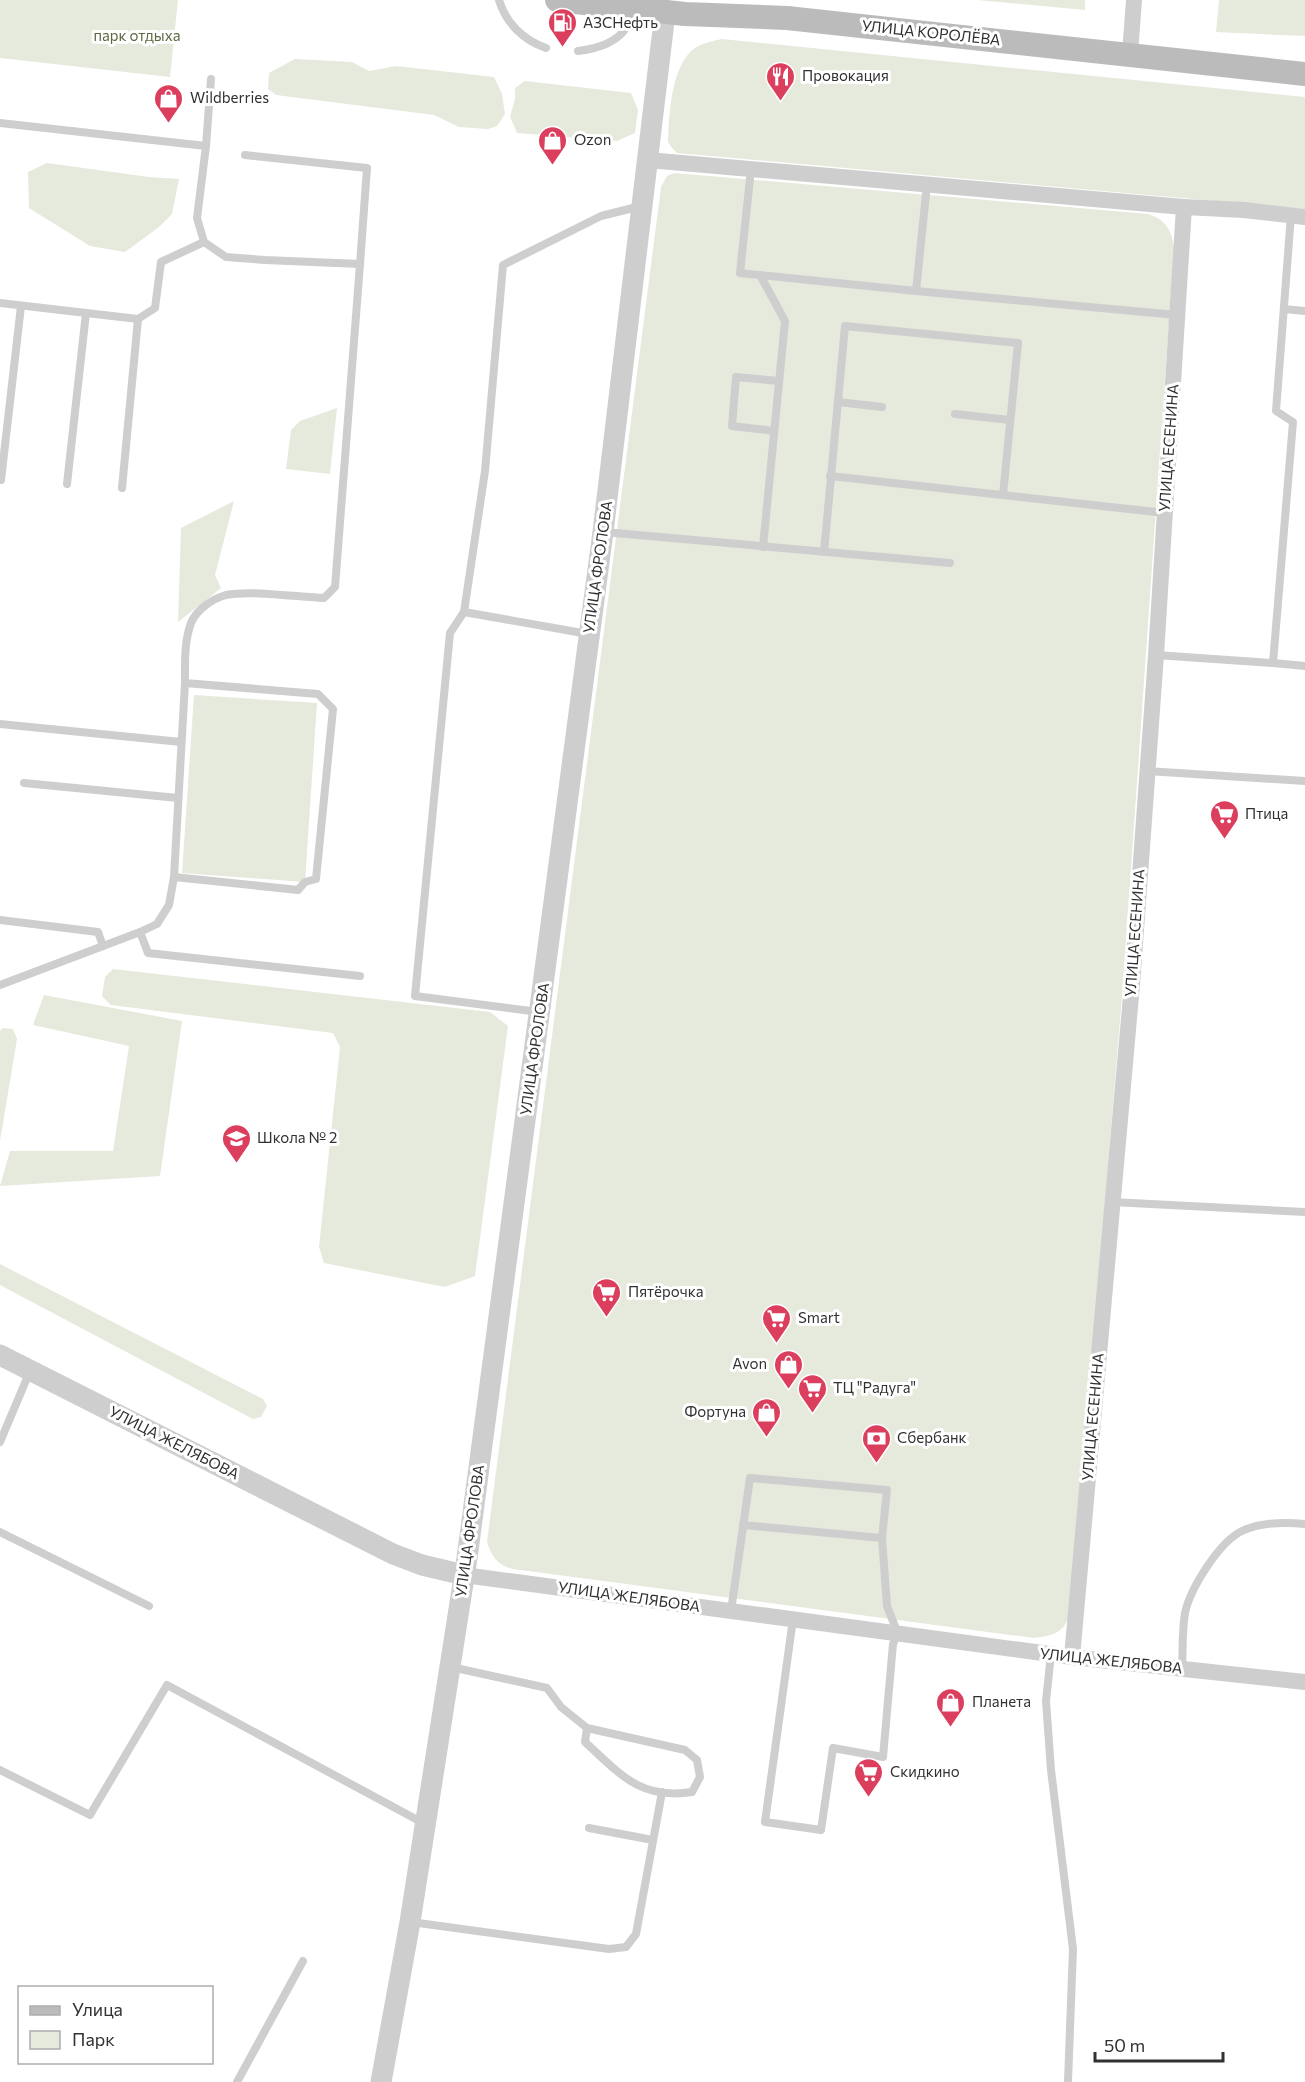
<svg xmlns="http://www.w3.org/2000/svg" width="1305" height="2082" viewBox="0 0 1305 2082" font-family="Commissioner,sans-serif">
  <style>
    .green { fill: #e5eadd }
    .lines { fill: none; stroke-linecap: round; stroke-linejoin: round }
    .service { stroke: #cecece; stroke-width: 8 }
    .minor { stroke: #cecece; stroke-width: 16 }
    .tertiary { stroke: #cecece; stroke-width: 21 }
    .secondary { stroke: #bbb; stroke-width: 24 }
    .labels { text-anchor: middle; stroke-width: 6; stroke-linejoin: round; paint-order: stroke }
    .poi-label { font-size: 15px; fill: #313131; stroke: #fff; text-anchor: start }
    .street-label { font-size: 15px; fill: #313131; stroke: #fff }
    .park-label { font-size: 15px; fill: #596b40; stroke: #fff }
  </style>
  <rect width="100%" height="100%" fill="#fff"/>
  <g class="green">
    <path d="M0,0H178L170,77L0,58Z"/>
    <path d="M977,0H1085V10Z"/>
    <path d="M1219,0H1305V36L1216,32Z"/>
    <path d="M722,39L1305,97V209L677,153L672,148L668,142C669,114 671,65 695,48C703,43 712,41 722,39Z"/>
    <path d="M295,59L352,62L369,71L396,66L494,77L502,94L505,114L497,126L488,129L459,127L434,115L276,95L268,89L269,73Z"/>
    <path d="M525,81L631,93L638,110L635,133L617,141L517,133L510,117L515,99V88Z"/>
    <path d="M47,163L149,177L179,179L172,214L159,227L125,252L90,246L29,208L28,172Z"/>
    <path d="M674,173L1148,214C1166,220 1172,230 1174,249L1123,984L1072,1596C1069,1626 1064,1635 1034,1638L513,1569C497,1565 492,1557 487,1542L661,187L667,176Z"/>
    <path d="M337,408L330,474L286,469L291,430L300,421Z"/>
    <path d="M234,501L215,575L221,588L178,622L181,528Z"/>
    <path d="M194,695L317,703L305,882L182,873Z"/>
    <path d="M113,969L490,1012L508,1026L475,1276L445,1287L324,1263L319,1247L340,1047L333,1033L111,1005L102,996L105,977Z"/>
    <path d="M44,995L182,1021L160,1176L0,1186L10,1151H113L129,1046L33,1025Z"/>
    <path d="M3,1028L13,1029L17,1039L0,1141V1031Z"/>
    <path d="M0,1264L263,1399L267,1406L261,1417L253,1419L0,1285Z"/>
  </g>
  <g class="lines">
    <g class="service">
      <path d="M499,0C506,23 523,40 546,48"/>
      <path d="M578,51C595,49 616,43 626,28C630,23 631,15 633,9"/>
      <path d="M0,123L206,146"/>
      <path d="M245,155L367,168L360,264"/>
      <path d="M751,169L740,273L916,291L927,184"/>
      <path d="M760,275L785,321L763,547"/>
      <path d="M916,291L1177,315"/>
      <path d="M0,303L138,319L155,308L161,262L204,242"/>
      <path d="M1284,309L1305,311"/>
      <path d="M838,402L882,407"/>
      <path d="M955,414L1010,420"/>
      <path d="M774,431L732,426L736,377L779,381"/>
      <path d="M830,476L1165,513"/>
      <path d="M1,480L21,306"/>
      <path d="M67,484L86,313"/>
      <path d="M122,488L138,319"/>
      <path d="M604,532L950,563"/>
      <path d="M824,552L845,326L1018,343L1003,495"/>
      <path d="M464,612L485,471L503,265L601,216L641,206"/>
      <path d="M1156,655L1273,663L1293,422L1276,411L1291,215"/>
      <path d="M1273,663L1305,666"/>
      <path d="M0,724L181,742"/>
      <path d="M1147,771L1305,781"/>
      <path d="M24,783L178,798"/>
      <path d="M174,877L185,683"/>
      <path d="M0,920L98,932L103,946"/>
      <path d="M140,932L148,953L360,976"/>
      <path d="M0,985L140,932L157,924L169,905L174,877L298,890L305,882L316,879L333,709L318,694L185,683C185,663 184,642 191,623C197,609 212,599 226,595C251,590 298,597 324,598L335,587L360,264L265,260L226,257L204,242L197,218L206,146L211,79"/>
      <path d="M539,1012L415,996L450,633L464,612L588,634"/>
      <path d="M1112,1202L1305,1212"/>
      <path d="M0,1442L30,1371"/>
      <path d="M743,1525L882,1538"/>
      <path d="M0,1532L149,1606"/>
      <path d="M731,1611L750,1478L887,1490L882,1538L887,1606L898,1634L893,1644L883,1757L833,1748L821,1830L765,1822L793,1619"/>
      <path d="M1051,1654L1046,1701L1051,1770L1073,1949L1068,2082"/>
      <path d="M451,1667L547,1688L561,1707L587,1728L685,1750L697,1760L700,1777L692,1792C640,1800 620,1774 585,1742L587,1728"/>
      <path d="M1182,1668C1183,1651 1182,1630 1185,1613C1190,1589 1219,1542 1242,1531C1261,1522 1284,1522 1305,1524"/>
      <path d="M0,1770L90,1815L167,1685L425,1824"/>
      <path d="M589,1828L653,1840"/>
      <path d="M411,1922L609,1949L626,1947L636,1934L662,1792"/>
      <path d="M237,2082L303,1961"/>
    </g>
    <g class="minor">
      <path d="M1130,54L1134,0"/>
      <path d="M648,160L1184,207L1244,210L1305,217"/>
      <path d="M464,1575L1072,1657L1305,1682"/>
      <path d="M1072,1657L1132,985L1156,655L1184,207"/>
    </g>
    <g class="tertiary">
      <path d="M0,1355L393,1554L422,1565L464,1575"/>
      <path d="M381,2082L410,1922L467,1558L603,532L665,13"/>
    </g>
    <path class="secondary" d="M557,0L685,14L787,18L1305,74"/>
  </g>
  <defs>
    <symbol id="fuel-pin" viewBox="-11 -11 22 30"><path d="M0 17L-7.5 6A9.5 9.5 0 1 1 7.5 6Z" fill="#dc3f5e" stroke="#fff"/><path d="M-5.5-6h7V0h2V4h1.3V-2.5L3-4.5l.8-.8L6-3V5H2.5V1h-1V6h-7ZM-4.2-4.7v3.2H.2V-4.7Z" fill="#fff"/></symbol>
    <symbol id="restaurant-pin" viewBox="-11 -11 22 30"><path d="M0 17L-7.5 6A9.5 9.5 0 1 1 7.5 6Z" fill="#dc3f5e" stroke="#fff"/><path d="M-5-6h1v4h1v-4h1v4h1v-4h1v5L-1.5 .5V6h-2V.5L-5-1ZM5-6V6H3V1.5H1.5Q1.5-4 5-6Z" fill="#fff"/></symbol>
    <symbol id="shop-pin" viewBox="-11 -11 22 30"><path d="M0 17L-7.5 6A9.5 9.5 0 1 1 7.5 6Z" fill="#dc3f5e" stroke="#fff"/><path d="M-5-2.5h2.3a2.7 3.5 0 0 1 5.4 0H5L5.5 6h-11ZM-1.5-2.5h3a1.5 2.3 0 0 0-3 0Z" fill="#fff"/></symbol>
    <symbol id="supermarket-pin" viewBox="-11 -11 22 30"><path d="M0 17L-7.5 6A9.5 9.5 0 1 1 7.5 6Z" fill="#dc3f5e" stroke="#fff"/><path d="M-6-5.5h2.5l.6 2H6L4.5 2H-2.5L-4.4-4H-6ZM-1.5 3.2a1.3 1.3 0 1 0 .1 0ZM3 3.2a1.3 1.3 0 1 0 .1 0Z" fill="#fff"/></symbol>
    <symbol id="school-pin" viewBox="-11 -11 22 30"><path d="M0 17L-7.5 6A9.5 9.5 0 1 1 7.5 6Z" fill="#dc3f5e" stroke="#fff"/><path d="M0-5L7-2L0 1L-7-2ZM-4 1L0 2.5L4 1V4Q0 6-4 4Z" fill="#fff"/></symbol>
    <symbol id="bank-pin" viewBox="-11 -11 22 30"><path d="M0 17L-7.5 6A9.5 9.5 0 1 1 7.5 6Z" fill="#dc3f5e" stroke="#fff"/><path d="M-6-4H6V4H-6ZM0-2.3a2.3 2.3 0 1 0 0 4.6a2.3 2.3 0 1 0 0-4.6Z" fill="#fff"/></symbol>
  </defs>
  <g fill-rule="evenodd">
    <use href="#fuel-pin" x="546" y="6" width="33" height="45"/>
    <use href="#restaurant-pin" x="764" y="60" width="33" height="45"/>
    <use href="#shop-pin" x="152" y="82" width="33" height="45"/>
    <use href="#shop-pin" x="536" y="124" width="33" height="45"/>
    <use href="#supermarket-pin" x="1208" y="798" width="33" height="45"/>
    <use href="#school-pin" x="220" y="1122" width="33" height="45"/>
    <use href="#supermarket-pin" x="590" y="1276" width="33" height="45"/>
    <use href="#supermarket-pin" x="760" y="1302" width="33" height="45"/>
    <use href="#shop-pin" x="772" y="1348" width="33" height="45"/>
    <use href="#supermarket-pin" x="796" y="1372" width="33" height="45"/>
    <use href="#shop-pin" x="750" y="1396" width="33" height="45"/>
    <use href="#bank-pin" x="860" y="1422" width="33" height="45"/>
    <use href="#shop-pin" x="934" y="1686" width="33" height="45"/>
    <use href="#supermarket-pin" x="852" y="1756" width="33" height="45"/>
  </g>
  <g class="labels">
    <g class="poi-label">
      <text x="583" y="28">АЗСНефть</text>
      <text x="802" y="81">Провокация</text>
      <text x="190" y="103">Wildberries</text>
      <text x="574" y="145">Ozon</text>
      <text x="1245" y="819">Птица</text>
      <text x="257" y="1143">Школа № 2</text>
      <text x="628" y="1297">Пятёрочка</text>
      <text x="798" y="1323">Smart</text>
      <text x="767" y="1369" text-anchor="end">Avon</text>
      <text x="833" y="1393">ТЦ "Радуга"</text>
      <text x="746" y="1417" text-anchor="end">Фортуна</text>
      <text x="897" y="1443">Сбербанк</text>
      <text x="972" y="1707">Планета</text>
      <text x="890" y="1777">Скидкино</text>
    </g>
    <g class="street-label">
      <text transform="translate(931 33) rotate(6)" y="5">УЛИЦА КОРОЛЁВА</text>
      <text transform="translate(1169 448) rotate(-86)" y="5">УЛИЦА ЕСЕНИНА</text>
      <text transform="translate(598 567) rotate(-82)" y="5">УЛИЦА ФРОЛОВА</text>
      <text transform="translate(1135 933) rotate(-86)" y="5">УЛИЦА ЕСЕНИНА</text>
      <text transform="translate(535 1049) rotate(-82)" y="5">УЛИЦА ФРОЛОВА</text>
      <text transform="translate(1093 1417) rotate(-85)" y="5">УЛИЦА ЕСЕНИНА</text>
      <text transform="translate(174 1443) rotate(27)" y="5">УЛИЦА ЖЕЛЯБОВА</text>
      <text transform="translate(470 1531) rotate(-82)" y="5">УЛИЦА ФРОЛОВА</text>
      <text transform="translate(629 1597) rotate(8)" y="5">УЛИЦА ЖЕЛЯБОВА</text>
      <text transform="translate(1111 1661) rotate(6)" y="5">УЛИЦА ЖЕЛЯБОВА</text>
    </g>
    <g class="park-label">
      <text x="137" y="41">парк отдыха</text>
    </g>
  </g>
  <rect x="18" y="1986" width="195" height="78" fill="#ffffff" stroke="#adadad" stroke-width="1.5"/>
  <rect x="30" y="2006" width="30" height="9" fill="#bbbbbb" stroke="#adadad" stroke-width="1.5"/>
  <text x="72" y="2016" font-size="18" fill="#313131">Улица</text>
  <rect x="30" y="2031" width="30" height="18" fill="#e5eadd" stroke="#adadad" stroke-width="1.5"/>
  <text x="72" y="2046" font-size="18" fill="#313131">Парк</text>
  <path d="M1095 2052v9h128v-9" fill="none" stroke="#313131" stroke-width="3"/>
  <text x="1104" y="2052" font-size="18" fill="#313131" stroke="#ffffff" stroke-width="4.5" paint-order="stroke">50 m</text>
</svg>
